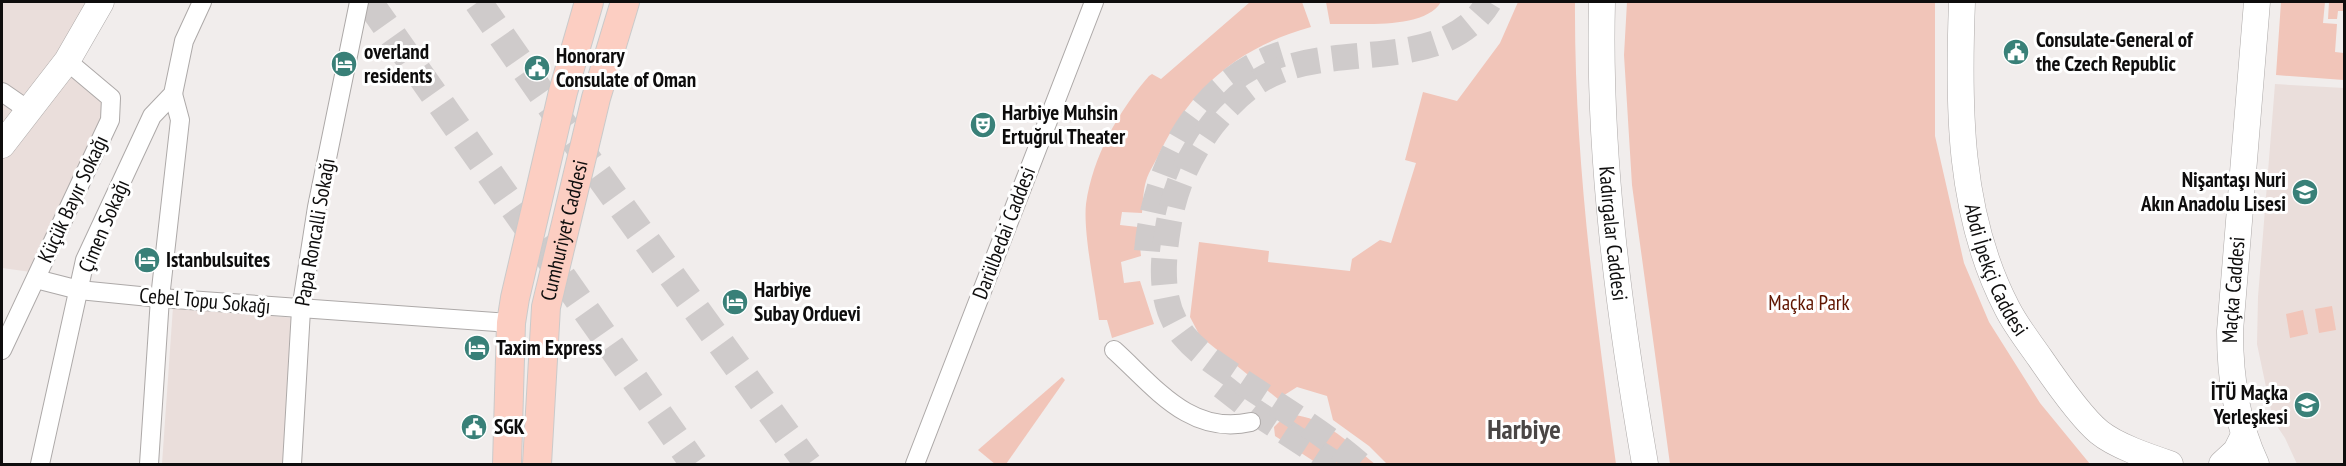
<svg xmlns="http://www.w3.org/2000/svg" width="2346" height="466" viewBox="0 0 2346 466" font-family="'PT Sans Narrow',sans-serif">
  <style>
    .built { fill: #eadedb }
    .green { fill: #f1c5b9 }
    .lines { fill: none; stroke-linecap: round; stroke-linejoin: round }
    .secondary-tunnel { stroke: #cfcbcb; stroke-width: 26; stroke-dasharray: 26 13; stroke-linecap: butt }
    .primary-tunnel { stroke: #cfcbcb; stroke-width: 28; stroke-dasharray: 28 14; stroke-linecap: butt }
    .street-casing { stroke: #ada9a8; stroke-width: 20 }
    .secondary-casing { stroke: #ada9a8; stroke-width: 27 }
    .primary-casing { stroke: #cacaca; stroke-width: 30 }
    .street { stroke: #fff; stroke-width: 18 }
    .secondary { stroke: #fff; stroke-width: 26 }
    .primary { stroke: #fccec2; stroke-width: 28 }
    .labels { text-anchor: middle; stroke-width: 6; stroke-linejoin: round; paint-order: stroke }
    .poi-label { font-size: 21px; font-weight: bold; fill: #0e0d0d; stroke: #fff; text-anchor: start }
    .street-label { font-size: 21px; fill: #0e0d0d; stroke: #fff }
    .park-label { font-size: 21px; fill: #601601; stroke: #fff }
    .district-label { font-size: 27px; font-weight: bold; fill: #4a4645; stroke: #fff }
  </style>
  <rect width="100%" height="100%" fill="#f1edec"/>
  <g class="built">
    <path d="M2,2H89L69,62L108,97L110,122L31,272L2,268Z"/>
    <path d="M2275,84L2344,88V464H2297L2285,438L2273,420L2257,344L2258,297Z"/>
    <path d="M173,307L294,318L283,464H162Z"/>
  </g>
  <g class="green">
    <path d="M1250,2H1302L1311,27C1240,47 1193,85 1160,152C1156,161 1149,171 1146,181C1143,191 1143,203 1142,213L1122,212L1120,225L1138,227L1141,256L1121,262L1124,283L1140,281L1154,324L1112,338L1107,320H1099C1095,289 1083,232 1086,204C1093,156 1118,112 1149,76L1152,74L1161,79Z"/>
    <path d="M1326,2H1441C1424,30 1360,23 1330,24Z"/>
    <path d="M1518,2H1575C1574,156 1595,311 1616,464H1387L1369,446L1333,420L1327,396L1297,387L1278,399L1200,336L1190,317L1199,242L1269,251L1268,262L1350,271L1352,259L1380,240L1391,243L1416,163L1405,160L1423,92L1457,101L1500,43Z"/>
    <path d="M1627,2H1935V136L1964,263L1989,322L2040,403L2090,464H1670L1632,185L1624,55Z"/>
    <path d="M2281,2H2325L2323,23L2337,24L2335,52L2344,53V80L2276,75Z"/>
    <path d="M2329,2H2344V11H2338L2337,19H2328Z"/>
    <path d="M2332,306L2336,330L2319,333L2315,309Z"/>
    <path d="M2303,310L2308,334L2290,338L2286,314Z"/>
    <path d="M1062,377L1065,380L1006,464H995L978,450Z"/>
    <path d="M1285,416C1317,410 1352,446 1375,464H1318L1275,436L1274,427Z"/>
  </g>
  <g class="lines">
    <g class="secondary-tunnel">
      <path d="M1147,251C1154,168 1198,80 1282,54"/>
      <path d="M1222,386L1255,412L1335,464"/>
      <path d="M1359,464C1323,432 1281,408 1241,381C1222,368 1199,354 1184,336C1159,305 1162,265 1168,228C1174,189 1188,157 1212,125C1231,101 1252,81 1281,70C1348,44 1447,71 1489,2"/>
    </g>
    <g class="primary-tunnel">
      <path d="M369,2L694,464"/>
      <path d="M478,2L595,170L808,464"/>
    </g>
    <defs>
      <g id="street">
        <path d="M2,92L28,110"/>
        <path d="M36,279L79,290L160,298L511,323"/>
        <path d="M2,350L110,120L111,98L67,61"/>
        <path d="M1114,350C1155,387 1190,436 1251,422"/>
        <path d="M40,464L85,260L152,116L173,94L184,41L202,2"/>
        <path d="M149,464L160,298L180,120L173,94"/>
        <path d="M292,464L301,310L317,207L359,2"/>
        <path d="M915,464L1094,2"/>
      </g>
      <g id="secondary">
        <path id="s1" d="M1602,2C1598,156 1619,313 1645,464"/>
        <path id="s2" d="M1962,2C1958,105 1958,214 2007,308C2016,326 2029,342 2040,358C2053,377 2082,418 2099,432C2116,446 2149,457 2170,464"/>
        <path d="M2,145L67,61L101,2"/>
        <path d="M2222,464L2236,451L2243,437"/>
        <path id="s3" d="M2256,464C2236,422 2230,378 2230,331L2257,2"/>
      </g>
      <g id="primary">
        <path d="M507,464L511,323L515,298L563,92L589,2"/>
        <path id="s4" d="M537,464L546,307L596,98L625,2"/>
      </g>
    </defs>
    <use href="#street" class="street-casing"/>
    <use href="#secondary" class="secondary-casing"/>
    <use href="#primary" class="primary-casing"/>
    <use href="#street" class="street"/>
    <use href="#secondary" class="secondary"/>
    <use href="#primary" class="primary"/>
  </g>
  <defs>
    <symbol id="civic-disc" viewBox="-11 -11 22 22"><circle r="9.5" fill="#398078" stroke="#fff"/><path d="M-.6-6.5H3V-4.5H.6V-3L4-1V1h2V6H-6V1h2V-1L-.6-3ZM-1.2 2.5V6h2.4V2.5Z" fill="#fff"/></symbol>
    <symbol id="hotel-disc" viewBox="-11 -11 22 22"><circle r="9.5" fill="#398078" stroke="#fff"/><path d="M-6-4.5h1.5V1H6V5H4.5V3h-9V5H-6ZM-4 0a1.8 1.8 0 1 1 3.6 0ZM.5 0V-2.5h3Q6-2.5 6 0Z" fill="#fff"/></symbol>
    <symbol id="theatre-disc" viewBox="-11 -11 22 22"><circle r="9.5" fill="#398078" stroke="#fff"/><path d="M-5-5.5Q0-4 5-5.5V0Q5 5 0 6Q-5 5-5 0ZM-3.3-2.5H-1v1.5H-3.3ZM1-2.5H3.3v1.5H1ZM-2.8 1Q0 5.5 2.8 1Z" fill="#fff"/></symbol>
    <symbol id="school-disc" viewBox="-11 -11 22 22"><circle r="9.5" fill="#398078" stroke="#fff"/><path d="M0-5L7-2L0 1L-7-2ZM-4 1L0 2.5L4 1V4Q0 6-4 4Z" fill="#fff"/></symbol>
    <symbol id="university-disc" viewBox="-11 -11 22 22"><circle r="9.5" fill="#398078" stroke="#fff"/><path d="M0-5L7-2L0 1L-7-2ZM-4 1L0 2.5L4 1V4Q0 6-4 4Z" fill="#fff"/></symbol>
  </defs>
  <g fill-rule="evenodd">
    <use href="#civic-disc" x="2001" y="37" width="30" height="30"/>
    <use href="#hotel-disc" x="329" y="49" width="30" height="30"/>
    <use href="#civic-disc" x="522" y="53" width="30" height="30"/>
    <use href="#theatre-disc" x="968" y="110" width="30" height="30"/>
    <use href="#school-disc" x="2290" y="177" width="30" height="30"/>
    <use href="#hotel-disc" x="132" y="245" width="30" height="30"/>
    <use href="#hotel-disc" x="720" y="287" width="30" height="30"/>
    <use href="#hotel-disc" x="462" y="333" width="30" height="30"/>
    <use href="#university-disc" x="2292" y="390" width="30" height="30"/>
    <use href="#civic-disc" x="459" y="412" width="30" height="30"/>
  </g>
  <g class="labels">
    <g class="poi-label">
      <text x="2036" y="47">Consulate-General of<tspan x="2036" dy="24">the Czech Republic</tspan></text>
      <text x="364" y="59">overland<tspan x="364" dy="24">residents</tspan></text>
      <text x="556" y="63">Honorary<tspan x="556" dy="24">Consulate of Oman</tspan></text>
      <text x="1002" y="120">Harbiye Muhsin<tspan x="1002" dy="24">Ertuğrul Theater</tspan></text>
      <text x="2286" y="187" text-anchor="end">Nişantaşı Nuri<tspan x="2286" dy="24">Akın Anadolu Lisesi</tspan></text>
      <text x="166" y="267">Istanbulsuites</text>
      <text x="754" y="297">Harbiye<tspan x="754" dy="24">Subay Orduevi</tspan></text>
      <text x="496" y="355">Taxim Express</text>
      <text x="2288" y="400" text-anchor="end">İTÜ Maçka<tspan x="2288" dy="24">Yerleşkesi</tspan></text>
      <text x="494" y="434">SGK</text>
    </g>
    <g class="street-label">
      <text transform="translate(73 199) rotate(-65)" y="7">Küçük Bayır Sokağı</text>
      <text transform="translate(104 226) rotate(-67)" y="7">Çimen Sokağı</text>
      <text dy="7" stroke="none"><textPath href="#s4" startOffset="236">Cumhuriyet Caddesi</textPath></text>
      <text transform="translate(315 232) rotate(-80)" y="7">Papa Roncalli Sokağı</text>
      <text transform="translate(1004 233) rotate(-69)" y="7">Darülbedai Caddesi</text>
      <text dy="7" stroke="none"><textPath href="#s1" startOffset="232">Kadırgalar Caddesi</textPath></text>
      <text dy="7" stroke="none"><textPath href="#s2" startOffset="273">Abdi İpekçi Caddesi</textPath></text>
      <text dy="7" stroke="none"><textPath href="#s3" startOffset="178">Maçka Caddesi</textPath></text>
      <text transform="translate(205 301) rotate(5)" y="7">Cebel Topu Sokağı</text>
    </g>
    <g class="park-label">
      <text x="1809" y="310">Maçka Park</text>
    </g>
    <g class="district-label">
      <text x="1524" y="439">Harbiye</text>
    </g>
  </g>
  <rect width="2346" height="466" fill="none" stroke="#0e0d0d" stroke-width="6"/>
</svg>
